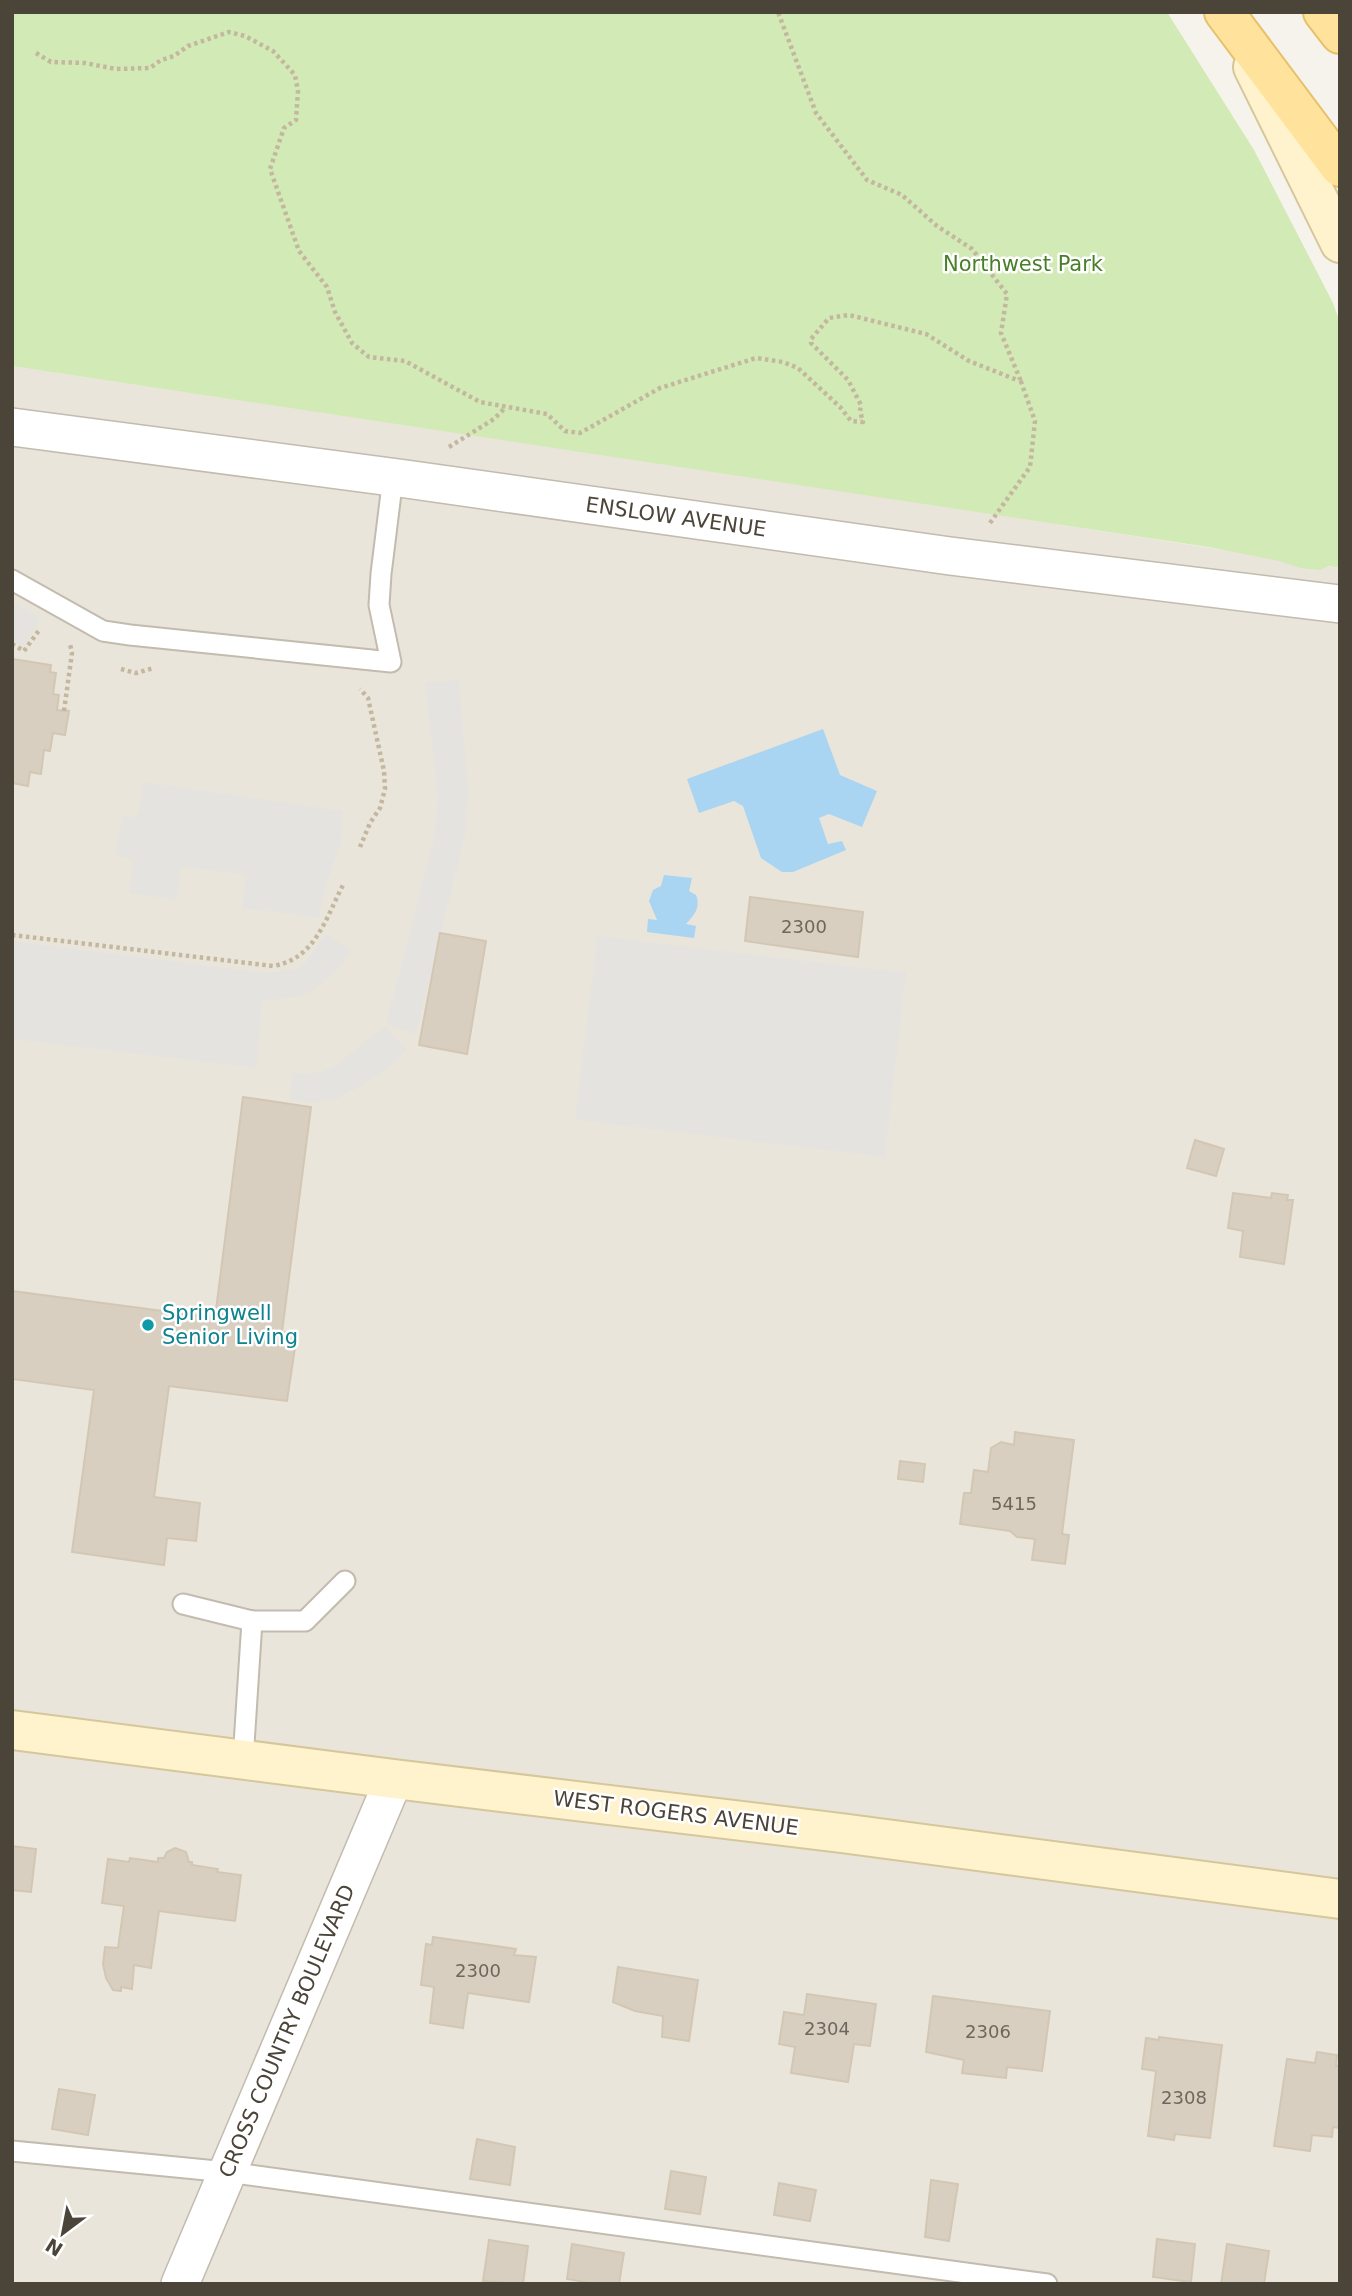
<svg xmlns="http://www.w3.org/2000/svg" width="1352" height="2296" viewBox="0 0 1352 2296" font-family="'DejaVu Sans',sans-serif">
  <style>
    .residential { fill: #eae5da }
    .green { fill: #d2eab5 }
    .parking { fill: #e5e3e0 }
    .water { fill: #a9d4f2 }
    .building { fill: #d8cfc1; stroke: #d3c7b4; stroke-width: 2 }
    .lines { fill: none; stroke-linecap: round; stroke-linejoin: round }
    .lane-casing { stroke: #c2bbae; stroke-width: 23 }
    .street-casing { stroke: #c2bbae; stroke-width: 40 }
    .secondary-casing { stroke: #d6c79b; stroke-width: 42 }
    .primary-casing { stroke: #e6c16a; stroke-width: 42 }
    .path { stroke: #c4b79f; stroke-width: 4.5; stroke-dasharray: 3.5 3.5; stroke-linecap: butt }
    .lane { stroke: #fff; stroke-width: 19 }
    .street { stroke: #fff; stroke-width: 37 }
    .secondary { stroke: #fff3cd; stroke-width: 38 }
    .primary { stroke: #ffe39c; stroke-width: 38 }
    .culture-dot { fill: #0f9aa8; stroke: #fff; stroke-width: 2.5 }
    .labels { text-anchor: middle; stroke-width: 5; stroke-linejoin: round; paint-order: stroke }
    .number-label { font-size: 18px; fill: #6e675b }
    .park-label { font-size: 21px; fill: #4a7f2a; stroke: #fff }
    .street-label { font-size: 21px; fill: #4b4439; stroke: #fff }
    .culture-label { font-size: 21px; fill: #0d838f; stroke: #fff; text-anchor: start }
  </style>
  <rect width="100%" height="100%" fill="#f6f3ec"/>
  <path class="residential" d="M12,366L811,486L1340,568V2284H12Z"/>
  <path class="green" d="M12,12H1167L1254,150L1333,303L1340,323V568L1329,566L1320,570L1300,568L1279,561L1208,547L12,366Z"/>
  <g class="parking">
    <path d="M12,601L41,618L24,647L12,640Z"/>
    <path d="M459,680L468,789L465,835L416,1034L386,1024L433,843L438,799L425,683Z"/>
    <path d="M144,782L343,811L341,844L324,890L319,918L242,908L246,878L242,874L185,867L181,870L177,900L129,893L133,863L129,858L115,856L122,816L135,817L139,813Z"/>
    <path d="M325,934L351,950L342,964L327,979L308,993L285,999L262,1001L256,1068L12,1039V941L264,973L295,969L306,962Z"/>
    <path d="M597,936L906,973L885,1157L575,1120Z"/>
    <path d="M385,1026L407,1050L390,1067L360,1087L337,1098L316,1103L290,1100L292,1073L308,1074L324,1071L338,1064Z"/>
  </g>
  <g class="water">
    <path d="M823,729L840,775L877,791L862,827L829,814L819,818L828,844L842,841L846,850L793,872H782L761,858L743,806L734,801L699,813L687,779Z"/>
    <path d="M664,875L692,878L689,891L696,895C701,908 694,915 686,924L696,926L694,938L647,932L648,919L657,920L649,901L653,890L661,886Z"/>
  </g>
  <g class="building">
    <path d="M13,659L51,665L50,672L56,673L53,694L59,695L57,710L69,711L65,735L53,733L50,751L44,750L41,774L30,772L28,786L12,783Z"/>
    <path d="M750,897L863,912L858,957L745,941Z"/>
    <path d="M440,933L486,941L467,1054L419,1045Z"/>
    <path d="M243,1097L311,1107L282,1332L297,1334L287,1401L169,1386L154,1497L200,1503L196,1541L167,1538L164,1565L72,1552L94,1390L12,1379V1291L215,1318Z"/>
    <path d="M1195,1140L1224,1149L1216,1176L1187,1168Z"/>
    <path d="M1233,1193L1271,1198L1272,1193L1288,1195L1287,1200H1293L1284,1264L1240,1257L1243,1231L1228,1228Z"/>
    <path d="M1015,1432L1074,1440L1062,1534L1069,1535L1065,1564L1032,1560L1035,1539L1017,1537L1010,1531L960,1524L964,1493H971L974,1470L988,1472L991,1448L1001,1442L1014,1445Z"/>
    <path d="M900,1461L925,1464L923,1482L898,1479Z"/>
    <path d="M12,1846L36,1849L31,1892L12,1890Z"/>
    <path d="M175,1848L186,1852L189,1862H192V1865L218,1869L217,1872L241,1875L235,1921L159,1911L151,1968L134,1965L132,1989L121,1987V1991L113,1990L106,1978L103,1964L105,1947L118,1948L124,1906L102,1903L108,1859L129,1862L130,1858L158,1862V1858H164L167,1852Z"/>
    <path d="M433,1937L516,1949L514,1955L536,1957L529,2002L468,1993L463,2028L430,2023L434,1987L421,1985L426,1944L432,1945Z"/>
    <path d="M618,1967L698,1980L689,2041L662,2037L663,2016L635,2011L613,2002Z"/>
    <path d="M807,1994L876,2004L870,2046L854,2044L848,2082L791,2073L795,2047L779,2044L784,2012L804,2015Z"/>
    <path d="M933,1996L1050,2011L1042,2071L1007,2067L1006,2078L962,2073L964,2060L926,2052Z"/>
    <path d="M1159,2037L1222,2045L1210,2138L1175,2134L1174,2140L1148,2136L1156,2071L1142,2069L1146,2038L1159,2040Z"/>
    <path d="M1317,2052L1337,2055L1336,2066H1340V2128L1333,2127L1332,2137L1312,2135L1310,2151L1274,2146L1287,2059L1315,2063Z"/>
    <path d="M59,2089L95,2095L88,2135L52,2129Z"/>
    <path d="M477,2139L515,2147L510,2185L470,2179Z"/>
    <path d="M671,2171L706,2177L700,2214L665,2209Z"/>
    <path d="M931,2180L958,2184L949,2241L925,2237Z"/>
    <path d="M779,2183L816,2190L810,2221L774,2215Z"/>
    <path d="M1157,2239L1195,2244L1191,2282L1153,2277Z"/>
    <path d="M489,2240L528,2246L523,2284L483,2281Z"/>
    <path d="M572,2244L624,2253L619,2284H597L567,2279Z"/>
    <path d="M1227,2244L1269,2251L1264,2284H1221Z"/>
  </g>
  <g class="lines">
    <defs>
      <g id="lane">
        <path d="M12,580L103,631L130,635L391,662L379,605L381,574L393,477"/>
        <path d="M183,1604L252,1621L243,1760"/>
        <path d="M252,1621H305L345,1581"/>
        <path d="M12,2151L227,2172L1047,2284"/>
      </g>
      <g id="street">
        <path d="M12,427L406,479L950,556L1340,604"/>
        <path d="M180,2284L394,1779"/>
      </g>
      <g id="secondary">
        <path d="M1253,67L1340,243"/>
        <path d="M12,1730L394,1779L841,1833L1340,1899"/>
      </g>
      <g id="primary">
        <path d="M1224,12L1340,167"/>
        <path d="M1323,12L1340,34"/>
      </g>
    </defs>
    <use href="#lane" class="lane-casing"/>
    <use href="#street" class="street-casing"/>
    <use href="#secondary" class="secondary-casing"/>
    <use href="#primary" class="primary-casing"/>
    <g class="path">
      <path d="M36,53L51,62L85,63L116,69L150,68L161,60L174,56L188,46L229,32L245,36L273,51L295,75L298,91L296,120L284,128L270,169L299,251L327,287L335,312L352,343L369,357L405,361L480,402L547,414L565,431L580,433L660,388L756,358L783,362L798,368L840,407L851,421L863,422L860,411L861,405L848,380L811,343V339L829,318L849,315L926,334L969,361L1017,380L1020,379L1001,333L1007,294L972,249L937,226L902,195L867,180L816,113L778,12"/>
      <path d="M449,447L494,419L505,408"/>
      <path d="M990,523L1030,467L1035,421L1020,379"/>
      <path d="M12,644L24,651L40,629"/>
      <path d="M121,669L136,673L154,668"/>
      <path d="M64,711L72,653L70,644"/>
      <path d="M360,847L370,823L380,808L385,789L384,771L368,698L360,689"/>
      <path d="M12,935L273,966C315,959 325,920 343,885"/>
    </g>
    <use href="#lane" class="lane"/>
    <use href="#street" class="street"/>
    <use href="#secondary" class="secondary"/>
    <use href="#primary" class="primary"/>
  </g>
  <circle class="culture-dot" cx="148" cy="1325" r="7"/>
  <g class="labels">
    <g class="number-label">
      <text x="804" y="933">2300</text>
      <text x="1014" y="1510">5415</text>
      <text x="478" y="1977">2300</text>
      <text x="827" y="2035">2304</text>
      <text x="988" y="2038">2306</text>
      <text x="1184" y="2104">2308</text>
    </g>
    <g class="park-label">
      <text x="1023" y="271">Northwest Park</text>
    </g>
    <g class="street-label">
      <text transform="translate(676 517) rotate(8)" y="7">ENSLOW AVENUE</text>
      <text transform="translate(676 1813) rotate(7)" y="7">WEST ROGERS AVENUE</text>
      <text transform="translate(287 2031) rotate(-67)" y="7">CROSS COUNTRY BOULEVARD</text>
    </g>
    <g class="culture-label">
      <text x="162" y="1320">Springwell<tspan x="162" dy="24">Senior Living</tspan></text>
    </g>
  </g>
  <rect width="1352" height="2296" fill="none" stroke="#4b4439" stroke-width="28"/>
  <g transform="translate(63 2233) rotate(212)" stroke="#ffffff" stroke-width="5" paint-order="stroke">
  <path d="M0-5L12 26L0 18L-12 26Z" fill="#4b4439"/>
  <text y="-10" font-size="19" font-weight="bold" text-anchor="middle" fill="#4b4439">N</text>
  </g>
</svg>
